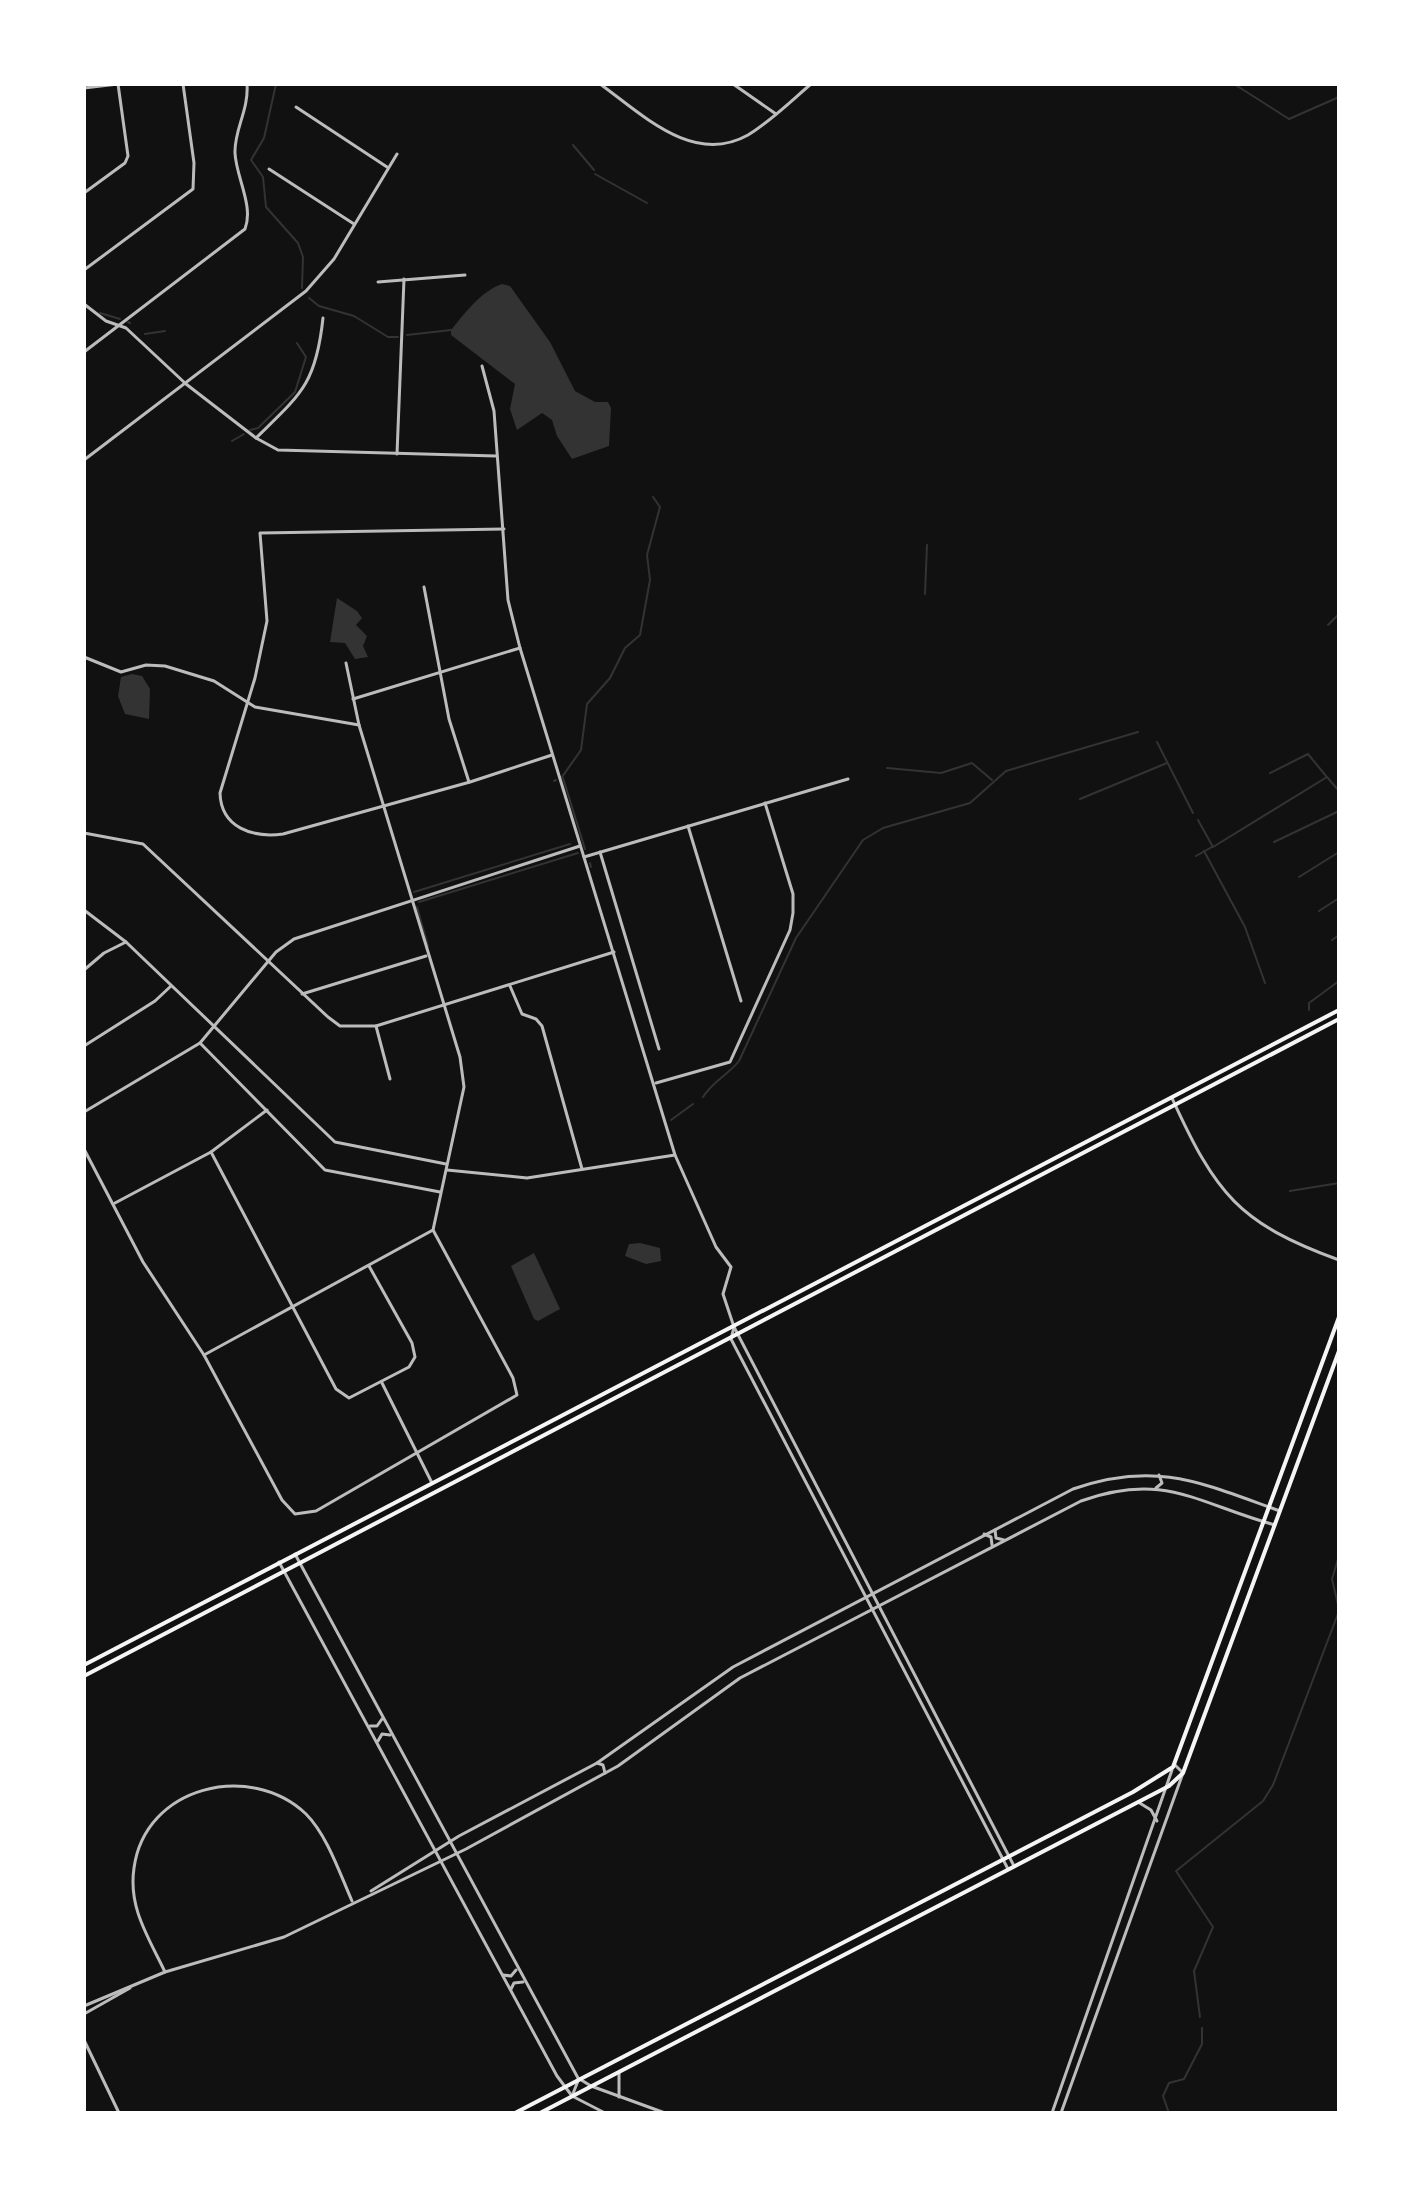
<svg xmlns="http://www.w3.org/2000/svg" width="1423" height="2197" viewBox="0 0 1423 2197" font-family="'Exo 2',sans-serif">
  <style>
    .water { fill: #333 }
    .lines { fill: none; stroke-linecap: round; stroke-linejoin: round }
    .stream { stroke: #333; stroke-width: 2 }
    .minor { stroke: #bcbcbc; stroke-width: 3 }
    .tertiary { stroke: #bcbcbc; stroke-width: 3 }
    .primary { stroke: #f5f5f5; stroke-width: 4 }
  </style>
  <rect width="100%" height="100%" fill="#111"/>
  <g class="water">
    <path d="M502,284L510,286L550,342L575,391L595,402H608L611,408L609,446L572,459L557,436L552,420L542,413L517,430L510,409L515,384L451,335V330C464,314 481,291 502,284Z"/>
    <path d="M337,598L357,611L362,618L356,625L367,636L363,646L368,657L355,659L345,643L330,642Z"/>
    <path d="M132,674L142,676L150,689L149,719L125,714L118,696L121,677Z"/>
    <path d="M640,1243L660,1248L661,1261L646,1264L625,1256L629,1244Z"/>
    <path d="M534,1253L560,1309L538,1321L534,1319L511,1266Z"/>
  </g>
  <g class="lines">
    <g class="stream">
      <path d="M276,84L264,138L251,160L263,177L266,207L298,243L303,257L302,288"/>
      <path d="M1234,84L1289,119L1339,97"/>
      <path d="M573,145L594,170"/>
      <path d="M595,174L647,203"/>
      <path d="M309,298L319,306L354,316L388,337H398"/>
      <path d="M100,313L120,319"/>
      <path d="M128,322L130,323"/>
      <path d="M145,334L165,331"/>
      <path d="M407,335L451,330"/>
      <path d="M250,430L258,428L295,392L306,357L297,343"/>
      <path d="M232,441L244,434"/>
      <path d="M925,594L927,545"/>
      <path d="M1328,625L1339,614"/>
      <path d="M1157,742L1193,813"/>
      <path d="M887,768L941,773L972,763L992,780"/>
      <path d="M1270,773L1308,754L1326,776"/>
      <path d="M562,777L581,750L587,704L610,678L625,648L640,635L650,580L647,555L660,507L653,497"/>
      <path d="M563,778L585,849"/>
      <path d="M554,781L556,780"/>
      <path d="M1080,799L1167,763"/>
      <path d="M1198,820L1213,847L1327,777L1339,791"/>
      <path d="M1274,842L1339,811"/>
      <path d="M1204,851L1245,927L1265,983"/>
      <path d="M1196,856L1212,847"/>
      <path d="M590,863L591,867"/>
      <path d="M1299,877L1339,852"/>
      <path d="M414,892L570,844"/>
      <path d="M419,902L578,853"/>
      <path d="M417,907L428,946"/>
      <path d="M1319,911L1339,898"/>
      <path d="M1332,940L1339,935"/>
      <path d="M1309,1010V1003L1339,981"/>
      <path d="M1338,1067L1339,1070"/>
      <path d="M703,1097C713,1081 728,1075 739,1061L796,938L863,840L883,828L970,803L1006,771L1138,732"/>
      <path d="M671,1120L693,1104"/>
      <path d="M1290,1191L1339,1183"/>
      <path d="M1338,1216L1339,1174"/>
      <path d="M1339,1609L1332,1579L1339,1556"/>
      <path d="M1200,2017L1194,1971L1213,1927L1176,1871L1263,1801L1273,1785L1339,1611"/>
      <path d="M1169,2113L1163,2096L1169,2083L1184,2079L1202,2044V2028"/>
    </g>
    <g class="minor">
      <path d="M600,84C642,114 693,166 748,135C771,121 791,101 811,84"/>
      <path d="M733,84L776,114"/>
      <path d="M84,88L118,84L128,156L125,163L84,193"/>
      <path d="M296,107L387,167"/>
      <path d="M269,169L354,224"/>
      <path d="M84,270L193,189L194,163L183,84"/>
      <path d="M378,282L465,275"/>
      <path d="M84,304L106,321L126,328L186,384L256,438L278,450L496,456"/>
      <path d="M84,352L245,229C254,206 236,177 235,153C234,130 249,110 247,84"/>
      <path d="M482,366L494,411L508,600L520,648L675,1155L716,1247L731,1267L723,1294L734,1327"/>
      <path d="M256,438C301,394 316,384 323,318"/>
      <path d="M397,454L404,279"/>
      <path d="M84,460L306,291L334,259L397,154"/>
      <path d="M504,529L260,533L267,621L255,678L220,793C221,828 253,838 283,834L470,782L552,755"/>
      <path d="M424,587L449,719L469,782"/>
      <path d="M84,657L121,672L146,665L165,666L214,681L255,707L359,725"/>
      <path d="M353,699L520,648"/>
      <path d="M688,826L741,1001"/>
      <path d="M84,833L143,844L328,1017L340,1026H376L614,952"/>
      <path d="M600,852L659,1049"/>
      <path d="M584,857L848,779"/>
      <path d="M84,910L126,942L335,1142L446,1164"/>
      <path d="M84,970L104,953L126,942"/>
      <path d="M510,986L522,1014L536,1019L542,1026L582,1169"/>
      <path d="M302,994L426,956"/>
      <path d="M376,1026L390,1079"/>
      <path d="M200,1043L325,1170L440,1192"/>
      <path d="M84,1046L155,1001L171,986"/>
      <path d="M656,1083L730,1062L790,930L793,913V894L765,803"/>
      <path d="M1172,1098C1216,1194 1238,1223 1339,1260"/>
      <path d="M84,1112L200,1043L276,952L294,939L580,846"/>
      <path d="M84,1149L143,1262L204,1355L282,1500L295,1514L316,1511L517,1395L513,1378L433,1230"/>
      <path d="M211,1152L336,1389L349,1398L409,1367L415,1357L412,1343L369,1266"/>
      <path d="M447,1170L527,1178L675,1155"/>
      <path d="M115,1203L211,1152L267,1110"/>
      <path d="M204,1355L433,1230L464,1087L460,1057L359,725L346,663"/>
      <path d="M382,1383L432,1483"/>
      <path d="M165,1972C149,1938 128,1908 134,1868C145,1786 250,1761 306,1814C327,1835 340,1874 352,1901"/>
    </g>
    <g class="tertiary">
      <path d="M734,1327L731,1339L1008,1869"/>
      <path d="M734,1327L1014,1866"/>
      <path d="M1156,1488L1162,1483L1159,1475"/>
      <path d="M995,1530L996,1538L1004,1540"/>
      <path d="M984,1534L991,1537L992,1545"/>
      <path d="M295,1554L578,2078L591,2086L665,2113"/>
      <path d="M279,1562L557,2076L572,2096L605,2113"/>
      <path d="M370,1726H377L382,1719"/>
      <path d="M378,1741L382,1734L390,1735"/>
      <path d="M597,1763L603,1765L605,1773"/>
      <path d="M1138,1802L1151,1810L1157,1821"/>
      <path d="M371,1891L459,1836L597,1763L733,1667L1073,1489C1156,1460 1202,1483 1280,1511"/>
      <path d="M503,1975L511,1976L516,1970"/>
      <path d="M511,1989L514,1983L523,1982"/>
      <path d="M84,2006L165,1972L284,1937L466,1849L618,1766L740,1678L1081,1501C1165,1471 1198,1504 1275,1525"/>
      <path d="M84,2014L130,1988"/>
      <path d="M84,2040L119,2113"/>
      <path d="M572,2096L578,2081"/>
      <path d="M619,2097V2073"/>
      <path d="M1052,2113L1172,1770"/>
      <path d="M1061,2113L1183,1773L1175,1765"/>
    </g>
    <g class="primary">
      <path d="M84,1665L1339,1010"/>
      <path d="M84,1676L1339,1019"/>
      <path d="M515,2113L1133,1792L1173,1767L1339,1317"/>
      <path d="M540,2113L1169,1786L1183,1773L1339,1351"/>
    </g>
  </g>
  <rect width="1423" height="2197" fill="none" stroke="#ffffff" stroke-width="172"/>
</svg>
